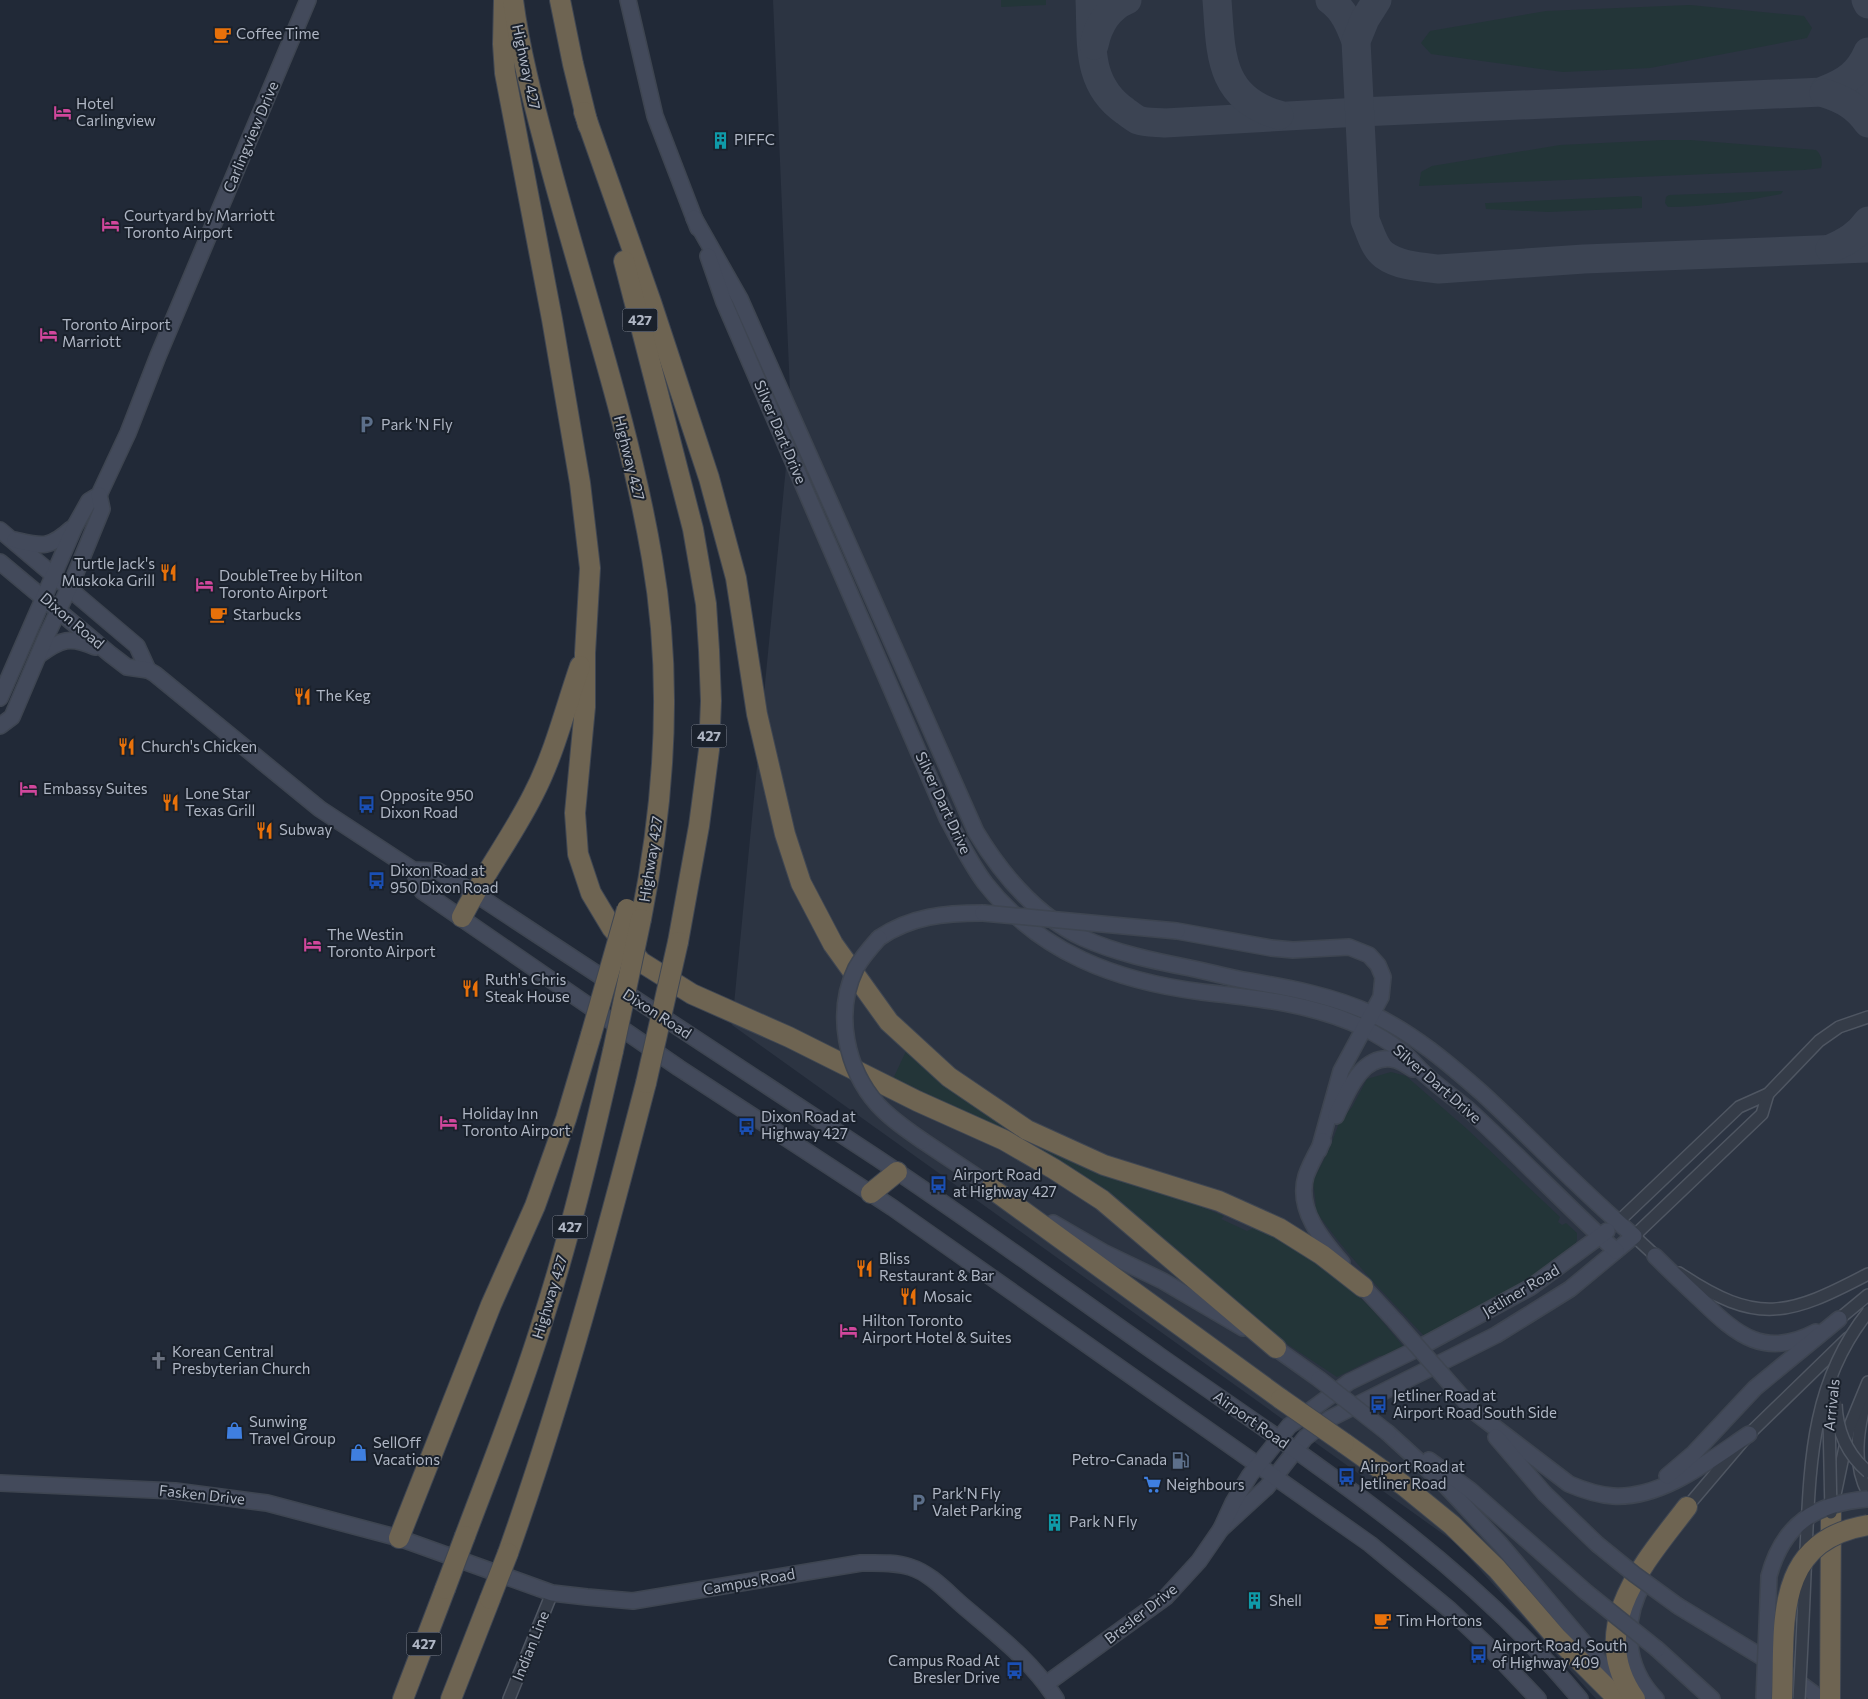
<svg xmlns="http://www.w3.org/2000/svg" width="1868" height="1699" viewBox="0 0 1868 1699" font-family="Commissioner,sans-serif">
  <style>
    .airport { fill: #2c3442 }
    .green { fill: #233538 }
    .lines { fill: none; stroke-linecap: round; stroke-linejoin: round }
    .taxiway { stroke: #3c4453; stroke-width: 29 }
    .street-casing { stroke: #4f5662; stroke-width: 14 }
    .secondary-casing { stroke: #3e4551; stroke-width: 18 }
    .highway-casing { stroke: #3f4652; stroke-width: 22 }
    .street { stroke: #353c48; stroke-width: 11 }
    .secondary { stroke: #434a5b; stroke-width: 15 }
    .highway { stroke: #6e6452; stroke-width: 20 }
    .street-bridge-casing { stroke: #4f5662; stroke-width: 14; stroke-linecap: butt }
    .secondary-bridge-casing { stroke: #3e4551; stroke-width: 18; stroke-linecap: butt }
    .highway-bridge-casing { stroke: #3f4652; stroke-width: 22; stroke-linecap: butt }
    .street-bridge { stroke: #353c48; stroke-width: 11 }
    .secondary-bridge { stroke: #434a5b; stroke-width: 15 }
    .highway-bridge { stroke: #6e6452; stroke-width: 20 }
    .labels { text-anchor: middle; stroke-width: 4; stroke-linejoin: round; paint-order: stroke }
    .shield { fill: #1a212c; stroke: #828996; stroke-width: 1 }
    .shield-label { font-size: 14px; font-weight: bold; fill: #afb6c4 }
    .poi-label { font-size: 15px; fill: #afb6c4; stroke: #1a212c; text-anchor: start }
    .street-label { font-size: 15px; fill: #afb6c4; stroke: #1a212c }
  </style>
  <rect width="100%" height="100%" fill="#212937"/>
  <path class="airport" d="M773,0H1868V1699H1596L1457,1544L732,1025L791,415Z"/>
  <g class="green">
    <path d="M1001,0H1046V5L1001,7Z"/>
    <path d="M1690,5L1804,16L1812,28L1807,38L1650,68L1563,72L1431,54L1421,43L1430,31L1546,11Z"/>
    <path d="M1664,140H1690L1816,150C1821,154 1823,162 1821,168L1804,170L1419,186L1421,172L1432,166L1560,145Z"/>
    <path d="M1783,191L1781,194C1744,201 1705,207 1668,207L1665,203L1666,197L1669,195Z"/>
    <path d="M1638,196L1642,197V208L1548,212L1486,209L1485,203H1489Z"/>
    <path d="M907,1049L956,1093L1006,1128L1047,1151L1100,1174L1187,1201L1224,1216L1221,1219L1247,1231L1255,1227C1290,1246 1326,1268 1357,1295C1375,1310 1392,1334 1408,1352L1379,1356L1337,1377L1281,1340L1190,1265L893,1079Z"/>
    <path d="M1391,1072L1406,1076L1467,1129L1560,1217L1558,1222L1562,1225L1566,1223L1577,1233V1240L1573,1251L1550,1268L1429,1341C1388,1298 1346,1255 1313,1207L1316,1205L1313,1181L1329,1150L1339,1123L1352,1107L1367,1079Z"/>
  </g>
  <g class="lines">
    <g class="taxiway">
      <path d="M1090,0C1092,43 1086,84 1125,111C1129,114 1134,118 1138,120C1146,123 1157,122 1165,123L1360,112L1868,90"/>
      <path d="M1217,0C1221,52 1218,98 1279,115"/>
      <path d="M1330,0C1344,10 1350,25 1356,41"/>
      <path d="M1377,0L1365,19L1356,41L1365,220C1370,231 1374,248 1384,255C1399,266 1421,267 1439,269L1584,259L1868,248"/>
      <path d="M1866,0L1868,4"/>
      <path d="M1094,45C1098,26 1108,8 1127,0"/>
      <path d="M1825,90C1846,82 1859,73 1868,52"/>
      <path d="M1824,93C1843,99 1856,106 1868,123"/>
      <path d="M1830,249C1846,242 1858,235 1868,221"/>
    </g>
    <defs>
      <g id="street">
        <path d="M1618,1222L1739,1107L1768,1094L1819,1041L1839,1027L1868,1017"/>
        <path d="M1660,1260L1634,1236L1762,1114L1768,1094"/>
        <path d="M1679,1273C1758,1326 1788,1316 1868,1274"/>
        <path d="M1839,1319L1868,1295"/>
        <path d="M1866,1398C1858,1429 1852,1464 1868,1493"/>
        <path d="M1833,1504L1849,1428L1868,1382"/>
        <path d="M1687,1507L1749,1434L1848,1338"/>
        <path d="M509,1699L552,1593"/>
      </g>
      <g id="secondary">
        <path d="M628,0L655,116L698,228"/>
        <path d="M694,218L740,299L976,832C1002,875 1037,916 1083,938C1116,953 1154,961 1190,968C1210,972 1229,978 1249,981C1290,988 1334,996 1372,1014C1414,1034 1448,1063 1482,1093C1533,1140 1581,1191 1634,1236L1570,1289L1525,1317L1496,1335L1329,1419L1305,1438L1267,1487L1221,1529"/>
        <path d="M708,256L724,302L947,818C959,840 970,863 985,883C1040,953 1116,981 1202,992C1257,998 1314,1004 1364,1028C1376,1034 1389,1042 1400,1050C1410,1057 1417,1068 1427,1076C1440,1088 1455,1098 1469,1110C1519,1156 1566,1205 1616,1251"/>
        <path d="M0,530L137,646L148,670"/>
        <path d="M15,540C42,546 49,549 71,529"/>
        <path d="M0,562L110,654L127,667L148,670L155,674L320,809L413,870L438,871L474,893C608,982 743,1069 877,1158C973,1222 1066,1290 1160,1356C1310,1461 1461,1556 1580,1699"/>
        <path d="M39,655C61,639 70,636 95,647"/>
        <path d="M0,698L75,526L89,501L99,495L128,433L158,356L308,0"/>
        <path d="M0,726L12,717L46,637L75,575L102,509L99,495"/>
        <path d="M413,870L422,891L679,1068L893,1208L1370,1544L1450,1610L1485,1643L1538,1699"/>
        <path d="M1177,931L1271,948L1293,950L1349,947L1369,955L1378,965L1383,977L1381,997L1341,1071L1319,1150"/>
        <path d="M879,938C911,916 945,913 983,913"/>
        <path d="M1336,1116C1347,1093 1362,1051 1396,1060C1402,1062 1408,1066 1413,1069"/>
        <path d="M923,1141L1001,1193"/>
        <path d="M1323,1141C1317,1152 1310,1164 1306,1176C1296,1209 1322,1240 1342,1263"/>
        <path d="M1053,1223L1103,1252L1163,1281L1243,1328"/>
        <path d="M1655,1256C1670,1271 1686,1286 1702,1301C1737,1335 1765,1359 1816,1332"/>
        <path d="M1357,1280L1395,1321"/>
        <path d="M1267,1342L1319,1379"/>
        <path d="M1476,1413L1569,1484C1583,1490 1598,1495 1613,1496C1662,1499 1710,1460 1749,1434"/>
        <path d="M1388,1433L1446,1486L1501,1545L1624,1690"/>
        <path d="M1496,1437L1544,1493L1597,1544"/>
        <path d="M1429,1460L1470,1490L1586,1592"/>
        <path d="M1667,1476L1694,1453L1755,1388L1839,1319"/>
        <path d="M0,1483L175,1491L267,1503L399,1538L552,1593L587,1597L633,1601L861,1563C878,1563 895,1562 910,1567C930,1573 947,1592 962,1605C996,1634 1032,1661 1056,1699"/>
        <path d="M1644,1582C1622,1620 1624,1667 1656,1699"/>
        <path d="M1678,1606L1775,1665L1821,1699"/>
        <path d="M1657,1649L1712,1699"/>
        <path d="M1046,1684L1166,1597L1199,1561L1221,1529L1233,1503L1250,1475L1289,1426L1349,1382L1415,1350L1531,1287L1607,1231"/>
      </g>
      <g id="highway">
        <path d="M504,0L503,44L505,73L552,319L580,483L590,568L585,653V707L575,813L578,854L591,893L612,928L641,962L692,994L789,1037L917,1101L1004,1140L1054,1169L1102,1200L1276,1348"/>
        <path d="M513,0C520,54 535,108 549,161C584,293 629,423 652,558C673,678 665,800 641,919"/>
        <path d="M560,0L573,64L588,125"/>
        <path d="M584,112L651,302L709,478L736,578L757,714L785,834L801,883L833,944L889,1022L949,1077L1027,1130L1104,1165L1219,1201L1279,1228L1322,1255L1363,1287"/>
        <path d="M624,261L693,529L706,604L709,650L711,701L709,750L699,826L678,942"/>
        <path d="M462,917C483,875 512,837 533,795C554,755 565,709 580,666"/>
        <path d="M991,1188L1281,1399"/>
        <path d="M871,1193L897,1172"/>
        <path d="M1344,1443L1403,1485L1452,1525L1497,1569L1556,1637L1618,1699"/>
        <path d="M465,1536C491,1467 519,1397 541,1326C570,1236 592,1143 613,1051"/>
        <path d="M399,1538L491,1305L535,1206L566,1119L591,1035"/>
        <path d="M508,1553C563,1398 605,1241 646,1083"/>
        <path d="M403,1699L445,1589"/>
        <path d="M451,1699L490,1599"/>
        <path d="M1635,1699C1584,1628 1645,1562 1687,1507"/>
        <path d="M1830,1699L1831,1513"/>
      </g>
    </defs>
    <use href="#street" class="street-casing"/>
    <use href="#secondary" class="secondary-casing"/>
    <use href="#highway" class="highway-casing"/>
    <use href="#street" class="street"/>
    <use href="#secondary" class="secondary"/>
    <use href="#highway" class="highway"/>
    <defs>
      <g id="street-bridge">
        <path d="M1836,1404C1837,1431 1848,1455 1868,1472"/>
        <path d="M1831,1513L1829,1418L1834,1381"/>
        <path d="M1799,1699C1802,1649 1804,1600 1806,1550C1810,1464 1811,1383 1868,1312"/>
      </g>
      <g id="secondary-bridge">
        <path d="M983,913L1177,931"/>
        <path d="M879,938C871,947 862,957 856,968C834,1013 846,1069 878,1105C891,1119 907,1130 923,1141"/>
        <path d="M1395,1321L1476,1413"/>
        <path d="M1319,1379L1388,1433"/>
        <path d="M1597,1544L1634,1574L1678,1606"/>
        <path d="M1586,1592L1657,1649"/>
        <path d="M1764,1699L1769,1576C1783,1524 1816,1503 1868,1499"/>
      </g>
      <g id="highway-bridge">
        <path d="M591,1035L627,909"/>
        <path d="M613,1051L641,919"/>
        <path d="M646,1083L678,942"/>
        <path d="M1281,1399L1344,1443"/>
        <path d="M445,1589L465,1536"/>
        <path d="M490,1599L508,1553"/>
        <path d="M1782,1699C1785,1625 1772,1541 1868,1525"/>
      </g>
    </defs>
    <use href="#street-bridge" class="street-bridge-casing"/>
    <use href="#secondary-bridge" class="secondary-bridge-casing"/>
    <use href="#highway-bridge" class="highway-bridge-casing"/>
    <use href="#street-bridge" class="street-bridge"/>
    <use href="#secondary-bridge" class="secondary-bridge"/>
    <use href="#highway-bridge" class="highway-bridge"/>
  </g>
  <defs>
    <symbol id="cafe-bare" viewBox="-9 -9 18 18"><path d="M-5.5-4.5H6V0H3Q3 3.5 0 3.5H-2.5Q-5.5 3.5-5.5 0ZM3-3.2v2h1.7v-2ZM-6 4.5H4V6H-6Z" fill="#e8710a" stroke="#1a212c" stroke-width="2.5" paint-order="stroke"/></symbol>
    <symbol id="hotel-bare" viewBox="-9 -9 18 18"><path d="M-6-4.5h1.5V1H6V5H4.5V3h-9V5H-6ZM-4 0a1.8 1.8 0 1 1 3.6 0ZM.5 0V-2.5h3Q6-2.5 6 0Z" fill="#d1479c" stroke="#1a212c" stroke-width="2.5" paint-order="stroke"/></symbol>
    <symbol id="building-bare" viewBox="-9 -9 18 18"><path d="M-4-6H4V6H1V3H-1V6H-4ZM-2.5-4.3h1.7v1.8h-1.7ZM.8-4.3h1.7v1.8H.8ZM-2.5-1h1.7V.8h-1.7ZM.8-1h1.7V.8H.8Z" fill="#0f9aa8" stroke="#1a212c" stroke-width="2.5" paint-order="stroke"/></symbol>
    <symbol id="parking-bare" viewBox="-9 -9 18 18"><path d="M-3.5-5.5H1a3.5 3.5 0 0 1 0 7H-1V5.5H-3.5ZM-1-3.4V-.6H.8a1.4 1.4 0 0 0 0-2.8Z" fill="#5c6f8a" stroke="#1a212c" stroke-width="2.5" paint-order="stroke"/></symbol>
    <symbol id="restaurant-bare" viewBox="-9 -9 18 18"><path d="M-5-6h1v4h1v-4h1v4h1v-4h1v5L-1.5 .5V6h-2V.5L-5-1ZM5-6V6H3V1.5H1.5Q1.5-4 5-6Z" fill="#e8710a" stroke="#1a212c" stroke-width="2.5" paint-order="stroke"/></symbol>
    <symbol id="bus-bare" viewBox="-9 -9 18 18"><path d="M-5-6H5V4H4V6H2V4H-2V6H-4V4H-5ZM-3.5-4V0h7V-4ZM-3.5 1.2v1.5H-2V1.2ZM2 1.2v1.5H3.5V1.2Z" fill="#1a4fb4" stroke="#1a212c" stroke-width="2.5" paint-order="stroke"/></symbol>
    <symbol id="church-bare" viewBox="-9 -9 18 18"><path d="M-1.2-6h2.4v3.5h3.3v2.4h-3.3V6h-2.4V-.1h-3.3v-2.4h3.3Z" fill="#6b7280" stroke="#1a212c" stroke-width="2.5" paint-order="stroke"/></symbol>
    <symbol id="shop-bare" viewBox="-9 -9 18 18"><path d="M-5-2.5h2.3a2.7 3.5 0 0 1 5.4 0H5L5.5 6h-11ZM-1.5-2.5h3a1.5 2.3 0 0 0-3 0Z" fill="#3f7fe0" stroke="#1a212c" stroke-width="2.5" paint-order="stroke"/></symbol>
    <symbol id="fuel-bare" viewBox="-9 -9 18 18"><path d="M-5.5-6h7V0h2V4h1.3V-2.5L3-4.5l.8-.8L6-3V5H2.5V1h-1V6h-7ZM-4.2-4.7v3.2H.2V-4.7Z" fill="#5c6f8a" stroke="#1a212c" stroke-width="2.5" paint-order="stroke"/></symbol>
    <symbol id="supermarket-bare" viewBox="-9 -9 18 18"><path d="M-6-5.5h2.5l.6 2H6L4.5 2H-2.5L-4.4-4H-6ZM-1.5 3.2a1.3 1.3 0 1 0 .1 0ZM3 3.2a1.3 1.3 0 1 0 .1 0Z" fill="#3f7fe0" stroke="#1a212c" stroke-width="2.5" paint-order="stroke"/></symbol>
  </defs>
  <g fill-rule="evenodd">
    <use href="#cafe-bare" x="210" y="22" width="25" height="25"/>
    <use href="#hotel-bare" x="50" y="100" width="25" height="25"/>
    <use href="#building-bare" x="708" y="128" width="25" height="25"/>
    <use href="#hotel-bare" x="98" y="212" width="25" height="25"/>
    <use href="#hotel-bare" x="36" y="322" width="25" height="25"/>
    <use href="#parking-bare" x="354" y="412" width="25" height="25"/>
    <use href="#restaurant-bare" x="156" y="560" width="25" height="25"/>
    <use href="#hotel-bare" x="192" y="572" width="25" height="25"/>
    <use href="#cafe-bare" x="206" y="602" width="25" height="25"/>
    <use href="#restaurant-bare" x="290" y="684" width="25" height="25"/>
    <use href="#restaurant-bare" x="114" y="734" width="25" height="25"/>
    <use href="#hotel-bare" x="16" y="776" width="25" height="25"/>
    <use href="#restaurant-bare" x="158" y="790" width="25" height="25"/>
    <use href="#bus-bare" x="354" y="792" width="25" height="25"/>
    <use href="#restaurant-bare" x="252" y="818" width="25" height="25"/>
    <use href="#bus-bare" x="364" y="868" width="25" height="25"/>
    <use href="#hotel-bare" x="300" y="932" width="25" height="25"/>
    <use href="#restaurant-bare" x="458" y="976" width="25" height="25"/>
    <use href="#hotel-bare" x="436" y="1110" width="25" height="25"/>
    <use href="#bus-bare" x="734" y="1114" width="25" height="25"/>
    <use href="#bus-bare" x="926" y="1172" width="25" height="25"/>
    <use href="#restaurant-bare" x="852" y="1256" width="25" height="25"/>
    <use href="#restaurant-bare" x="896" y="1284" width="25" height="25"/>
    <use href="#hotel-bare" x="836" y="1318" width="25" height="25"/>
    <use href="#church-bare" x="146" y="1348" width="25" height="25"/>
    <use href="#bus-bare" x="1366" y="1392" width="25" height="25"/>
    <use href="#shop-bare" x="222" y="1418" width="25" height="25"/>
    <use href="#shop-bare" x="346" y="1440" width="25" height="25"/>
    <use href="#fuel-bare" x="1168" y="1448" width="25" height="25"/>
    <use href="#bus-bare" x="1334" y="1464" width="25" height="25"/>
    <use href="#supermarket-bare" x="1140" y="1472" width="25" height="25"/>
    <use href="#parking-bare" x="906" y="1490" width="25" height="25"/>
    <use href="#building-bare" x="1042" y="1510" width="25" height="25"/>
    <use href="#building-bare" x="1242" y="1588" width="25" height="25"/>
    <use href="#cafe-bare" x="1370" y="1608" width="25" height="25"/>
    <use href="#bus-bare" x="1466" y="1642" width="25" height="25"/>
    <use href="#bus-bare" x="1002" y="1658" width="25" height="25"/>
  </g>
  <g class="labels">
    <g class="shield">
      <rect x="622.5" y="308.5" width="35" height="23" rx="4"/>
      <rect x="691.5" y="724.5" width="35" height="23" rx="4"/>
      <rect x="552.5" y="1215.5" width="35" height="23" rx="4"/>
      <rect x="406.5" y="1632.5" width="35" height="23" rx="4"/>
    </g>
    <g class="shield-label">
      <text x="640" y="325">427</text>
      <text x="709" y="741">427</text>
      <text x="570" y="1232">427</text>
      <text x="424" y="1649">427</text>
    </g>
    <g class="poi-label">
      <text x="236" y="39">Coffee Time</text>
      <text x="76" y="109">Hotel<tspan x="76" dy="17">Carlingview</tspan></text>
      <text x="734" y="145">PIFFC</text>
      <text x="124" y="221">Courtyard by Marriott<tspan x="124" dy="17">Toronto Airport</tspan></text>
      <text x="62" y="330">Toronto Airport<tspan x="62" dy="17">Marriott</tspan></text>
      <text x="381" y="430">Park 'N Fly</text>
      <text x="155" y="569" text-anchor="end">Turtle Jack's<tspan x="155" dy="17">Muskoka Grill</tspan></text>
      <text x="219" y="581">DoubleTree by Hilton<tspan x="219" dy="17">Toronto Airport</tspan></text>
      <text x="233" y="620">Starbucks</text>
      <text x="316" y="701">The Keg</text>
      <text x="141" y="752">Church's Chicken</text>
      <text x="43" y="794">Embassy Suites</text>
      <text x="185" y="799">Lone Star<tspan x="185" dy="17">Texas Grill</tspan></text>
      <text x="380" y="801">Opposite 950<tspan x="380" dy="17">Dixon Road</tspan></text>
      <text x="279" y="835">Subway</text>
      <text x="390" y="876">Dixon Road at<tspan x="390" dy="17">950 Dixon Road</tspan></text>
      <text x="327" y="940">The Westin<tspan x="327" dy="17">Toronto Airport</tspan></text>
      <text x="485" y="985">Ruth's Chris<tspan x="485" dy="17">Steak House</tspan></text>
      <text x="462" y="1119">Holiday Inn<tspan x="462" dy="17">Toronto Airport</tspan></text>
      <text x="761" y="1122">Dixon Road at<tspan x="761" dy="17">Highway 427</tspan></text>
      <text x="953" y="1180">Airport Road<tspan x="953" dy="17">at Highway 427</tspan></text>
      <text x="879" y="1264">Bliss<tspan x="879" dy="17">Restaurant &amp; Bar</tspan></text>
      <text x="923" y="1302">Mosaic</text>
      <text x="862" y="1326">Hilton Toronto<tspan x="862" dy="17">Airport Hotel &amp; Suites</tspan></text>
      <text x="172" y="1357">Korean Central<tspan x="172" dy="17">Presbyterian Church</tspan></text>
      <text x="1393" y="1401">Jetliner Road at<tspan x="1393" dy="17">Airport Road South Side</tspan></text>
      <text x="249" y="1427">Sunwing<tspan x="249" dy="17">Travel Group</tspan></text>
      <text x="373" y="1448">SellOff<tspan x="373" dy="17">Vacations</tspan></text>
      <text x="1167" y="1465" text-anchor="end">Petro-Canada</text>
      <text x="1360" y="1472">Airport Road at<tspan x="1360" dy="17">Jetliner Road</tspan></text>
      <text x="1166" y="1490">Neighbours</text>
      <text x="932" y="1499">Park'N Fly<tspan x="932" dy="17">Valet Parking</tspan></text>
      <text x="1069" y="1527">Park N Fly</text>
      <text x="1269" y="1606">Shell</text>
      <text x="1396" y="1626">Tim Hortons</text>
      <text x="1492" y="1651">Airport Road, South<tspan x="1492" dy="17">of Highway 409</tspan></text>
      <text x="1000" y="1666" text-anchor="end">Campus Road At<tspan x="1000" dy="17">Bresler Drive</tspan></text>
    </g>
    <g class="street-label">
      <text transform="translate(526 67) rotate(78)" y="5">Highway 427</text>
      <text transform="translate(251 137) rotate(-67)" y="5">Carlingview Drive</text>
      <text transform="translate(780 432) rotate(67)" y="5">Silver Dart Drive</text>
      <text transform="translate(629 458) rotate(76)" y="5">Highway 427</text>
      <text transform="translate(72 621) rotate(40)" y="5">Dixon Road</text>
      <text transform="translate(943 803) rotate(65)" y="5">Silver Dart Drive</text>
      <text transform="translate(651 859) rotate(-81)" y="5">Highway 427</text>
      <text transform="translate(657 1014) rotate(33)" y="5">Dixon Road</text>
      <text transform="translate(1437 1084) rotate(41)" y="5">Silver Dart Drive</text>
      <text transform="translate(1521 1291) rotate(-31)" y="5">Jetliner Road</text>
      <text transform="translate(550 1297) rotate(-73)" y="5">Highway 427</text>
      <text transform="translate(1832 1405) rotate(-84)" y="5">Arrivals</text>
      <text transform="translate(1251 1420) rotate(35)" y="5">Airport Road</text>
      <text transform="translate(202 1495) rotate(6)" y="5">Fasken Drive</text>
      <text transform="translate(749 1582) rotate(-10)" y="5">Campus Road</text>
      <text transform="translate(1141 1614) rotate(-38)" y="5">Bresler Drive</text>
      <text transform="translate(531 1646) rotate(-68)" y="5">Indian Line</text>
    </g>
  </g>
</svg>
